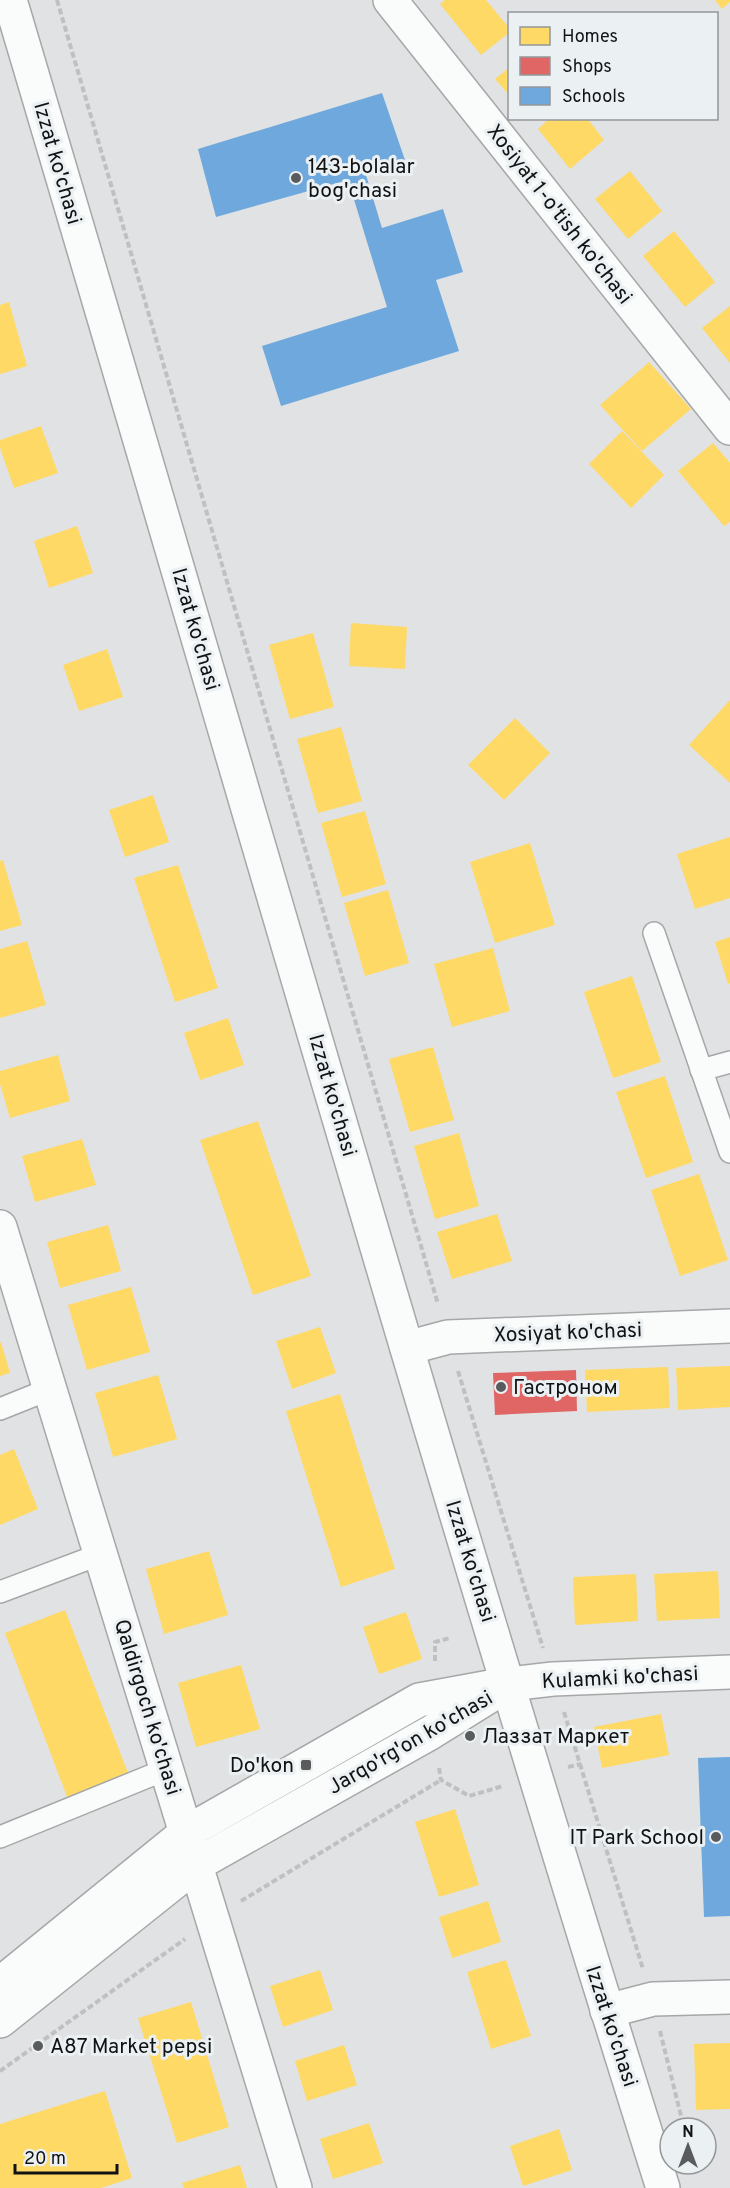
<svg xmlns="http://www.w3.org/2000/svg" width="730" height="2188" viewBox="0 0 730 2188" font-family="Overpass,sans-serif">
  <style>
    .homes { fill: #ffd966 }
    .shops { fill: #e06666 }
    .schools { fill: #6fa8dc }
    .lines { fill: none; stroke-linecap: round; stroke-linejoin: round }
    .service-casing { stroke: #a5a7a8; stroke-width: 24 }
    .minor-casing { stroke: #a5a7a8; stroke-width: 36 }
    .secondary-casing { stroke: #a5a7a8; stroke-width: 36 }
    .path { stroke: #bfc0c1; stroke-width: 4; stroke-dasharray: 6 3; stroke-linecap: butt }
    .service { stroke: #fafbfb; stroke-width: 21 }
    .minor { stroke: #fafbfb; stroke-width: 33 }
    .secondary { stroke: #fafbfb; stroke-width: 33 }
    .poi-dot { fill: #595b5d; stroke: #ebf0f3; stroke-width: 2 }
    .labels { text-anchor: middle; stroke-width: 6; stroke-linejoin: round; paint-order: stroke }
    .street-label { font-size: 21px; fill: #111214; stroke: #ebf0f3 }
    .poi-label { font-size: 21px; fill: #111214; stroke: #ebf0f3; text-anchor: start }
  </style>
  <rect width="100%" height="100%" fill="#e0e2e4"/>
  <g class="homes">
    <path d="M445,0H486L510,29V32L481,55L440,4Z"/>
    <path d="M715,0H730V2L722,9Z"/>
    <path d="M510,67V96L495,79Z"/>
    <path d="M550,118H587L604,140L570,169L538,129Z"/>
    <path d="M630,171L662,211L628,239L595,199Z"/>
    <path d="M674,231L715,282L685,307L643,256Z"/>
    <path d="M9,302L27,366L0,374V305Z"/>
    <path d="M730,306V363L702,328Z"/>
    <path d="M649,362L691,409L642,451L600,405Z"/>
    <path d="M41,426L58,473L14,488L0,448V440Z"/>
    <path d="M622,431L664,475L631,508L589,464Z"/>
    <path d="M713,443L730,463V522L724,526L678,471Z"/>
    <path d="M77,526L93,573L49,588L34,541Z"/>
    <path d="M351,623L407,627L405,669L349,666Z"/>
    <path d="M313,633L334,707L290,719L269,645Z"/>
    <path d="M107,649L123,697L79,711L63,665Z"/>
    <path d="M730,700V783L689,745Z"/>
    <path d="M515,718L550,753L504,800L468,765Z"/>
    <path d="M341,727L362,801L318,813L297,739Z"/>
    <path d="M153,795L169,842L125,857L109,810Z"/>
    <path d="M365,811L386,884L342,897L321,823Z"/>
    <path d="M730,837V898L695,909L677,854Z"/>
    <path d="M530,843L555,925L495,943L470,862Z"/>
    <path d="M3,860L22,925L0,931V861Z"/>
    <path d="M178,865L218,988L175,1002L134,878Z"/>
    <path d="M388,890L409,963L365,976L344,903Z"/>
    <path d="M730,937V983L728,984L715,942Z"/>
    <path d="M27,941L46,1005L0,1018V949Z"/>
    <path d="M493,948L510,1011L452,1027L434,964Z"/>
    <path d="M632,976L661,1062L613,1078L584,992Z"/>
    <path d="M228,1018L244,1065L200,1080L184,1033Z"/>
    <path d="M433,1047L454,1120L410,1132L389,1059Z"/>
    <path d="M58,1055L70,1101L10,1118L0,1084V1071Z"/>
    <path d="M665,1076L693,1162L646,1178L616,1092Z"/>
    <path d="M258,1121L311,1276L253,1295L200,1140Z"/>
    <path d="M459,1133L479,1206L435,1219L414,1146Z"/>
    <path d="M82,1139L96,1185L35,1202L22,1156Z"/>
    <path d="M699,1174L728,1260L680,1276L651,1190Z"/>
    <path d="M497,1214L512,1261L452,1279L437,1232Z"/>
    <path d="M108,1225L121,1271L60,1288L47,1242Z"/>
    <path d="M131,1287L150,1352L87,1370L68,1305Z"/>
    <path d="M320,1327L336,1373L292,1389L276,1341Z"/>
    <path d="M1,1342L10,1373L0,1376V1343Z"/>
    <path d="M730,1366V1407L678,1410L676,1368Z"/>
    <path d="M668,1367L670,1408L587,1412L585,1370Z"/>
    <path d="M158,1375L177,1439L113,1457L95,1393Z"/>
    <path d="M340,1394L395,1569L341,1587L286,1411Z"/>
    <path d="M14,1449L38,1509L0,1525V1455Z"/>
    <path d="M209,1551L228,1615L164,1634L146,1569Z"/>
    <path d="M718,1571L720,1618L657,1621L654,1574Z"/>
    <path d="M636,1574L638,1621L575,1625L573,1577Z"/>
    <path d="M65,1610L130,1778L69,1802L5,1633Z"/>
    <path d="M406,1612L422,1659L379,1674L363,1627Z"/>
    <path d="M241,1665L260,1729L196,1747L178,1683Z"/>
    <path d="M661,1714L669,1755L602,1768L594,1727Z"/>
    <path d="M455,1809L479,1885L439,1897L415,1822Z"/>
    <path d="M488,1901L501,1942L452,1958L439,1917Z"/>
    <path d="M506,1960L531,2036L491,2049L467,1972Z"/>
    <path d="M320,1970L333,2010L283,2027L270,1986Z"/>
    <path d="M191,2002L229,2127L177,2143L138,2018Z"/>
    <path d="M730,2043V2109L696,2110L694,2044Z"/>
    <path d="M344,2045L357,2085L307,2101L295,2061Z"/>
    <path d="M105,2091L132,2178L101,2188H0V2124Z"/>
    <path d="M369,2123L383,2163L333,2179L320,2139Z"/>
    <path d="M559,2129L572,2170L523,2186L510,2146Z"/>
    <path d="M240,2165L247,2188H184L182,2183Z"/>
  </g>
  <path class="shops" d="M576,1370L577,1411L495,1415L493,1373Z"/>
  <g class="schools">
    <path d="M382,93L406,163L366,175L382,228L443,209L463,272L436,280L459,351L281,406L262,346L387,307L348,180L216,217L198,149Z"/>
    <path d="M730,1757V1916L704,1917L698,1758Z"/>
  </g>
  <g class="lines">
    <defs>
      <g id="service">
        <path d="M654,933L730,1152"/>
        <path d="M701,1070L730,1062"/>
        <path d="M0,1409L50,1389"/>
        <path d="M0,1592L101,1554"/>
        <path d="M0,1837L167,1769"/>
      </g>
      <g id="minor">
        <path d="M390,0L730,428"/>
        <path d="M0,1227L295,2188"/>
        <path d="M509,1684L553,1679L730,1672"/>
        <path d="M607,2011L653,1999L730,1997"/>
      </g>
      <g id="secondary">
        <path d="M10,0C227,729 434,1462 663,2188"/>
        <path d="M407,1348L448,1337L730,1326"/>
        <path d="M0,1984L187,1832L419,1700L490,1687"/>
        <path d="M0,2021L197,1864L430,1733L509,1684"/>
      </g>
    </defs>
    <use href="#service" class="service-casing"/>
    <use href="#minor" class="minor-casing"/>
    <use href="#secondary" class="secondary-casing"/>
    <g class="path">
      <path d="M57,0L438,1304"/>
      <path d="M458,1371L543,1648"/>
      <path d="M435,1661V1642L450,1638"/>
      <path d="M564,1712L643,1969"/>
      <path d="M568,1767L581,1764"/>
      <path d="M439,1768L441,1780L469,1796L503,1786"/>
      <path d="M241,1901L441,1780"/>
      <path d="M660,2031L684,2128"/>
      <path d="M0,2071L185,1939"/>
    </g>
    <use href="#service" class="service"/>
    <use href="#minor" class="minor"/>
    <use href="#secondary" class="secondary"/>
  </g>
  <g class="poi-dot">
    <circle cx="296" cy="178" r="6"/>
    <circle cx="501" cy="1387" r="6"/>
    <circle cx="470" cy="1736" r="6"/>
    <rect x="300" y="1759" width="12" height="12" rx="3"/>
    <circle cx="716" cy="1837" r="6"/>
    <circle cx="38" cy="2046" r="6"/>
  </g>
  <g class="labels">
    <g class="street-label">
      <text transform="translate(58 163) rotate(74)" y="7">Izzat ko'chasi</text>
      <text transform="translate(560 214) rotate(52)" y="7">Xosiyat 1-o'tish ko'chasi</text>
      <text transform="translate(196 629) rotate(74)" y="7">Izzat ko'chasi</text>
      <text transform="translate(333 1095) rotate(74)" y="7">Izzat ko'chasi</text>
      <text transform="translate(568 1332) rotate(-2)" y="7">Xosiyat ko'chasi</text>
      <text transform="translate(471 1561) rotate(73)" y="7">Izzat ko'chasi</text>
      <text transform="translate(620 1677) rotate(-3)" y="7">Kulamki ko'chasi</text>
      <text transform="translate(148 1707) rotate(73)" y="7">Qaldirgoch ko'chasi</text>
      <text transform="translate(410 1742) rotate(-30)" y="7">Jarqo'rg'on ko'chasi</text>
      <text transform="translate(612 2026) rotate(72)" y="7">Izzat ko'chasi</text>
    </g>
    <g class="poi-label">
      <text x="308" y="173">143-bolalar<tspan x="308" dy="24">bog'chasi</tspan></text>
      <text x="513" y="1394">Гастроном</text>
      <text x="482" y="1743">Лаззат Маркет</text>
      <text x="294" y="1772" text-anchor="end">Do'kon</text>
      <text x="704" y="1844" text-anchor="end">IT Park School</text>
      <text x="50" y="2053">A87 Market pepsi</text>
    </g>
  </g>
  <rect x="508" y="12" width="210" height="108" fill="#ebf0f3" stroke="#94979a" stroke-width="1.5"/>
  <rect x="520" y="27" width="30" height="18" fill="#ffd966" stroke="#94979a" stroke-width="1.5"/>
  <text x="562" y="42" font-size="18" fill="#111214">Homes</text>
  <rect x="520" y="57" width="30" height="18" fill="#e06666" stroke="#94979a" stroke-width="1.5"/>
  <text x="562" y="72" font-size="18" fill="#111214">Shops</text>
  <rect x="520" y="87" width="30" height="18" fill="#6fa8dc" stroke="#94979a" stroke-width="1.5"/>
  <text x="562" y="102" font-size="18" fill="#111214">Schools</text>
  <g transform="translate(688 2146)"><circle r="28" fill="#ebf0f3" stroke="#94979a" stroke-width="1.5"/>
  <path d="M0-4.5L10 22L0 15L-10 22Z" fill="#595b5d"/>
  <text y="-9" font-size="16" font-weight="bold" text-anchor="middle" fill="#111214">N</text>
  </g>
  <path d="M15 2164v9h102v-9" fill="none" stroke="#111214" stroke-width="3"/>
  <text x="24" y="2164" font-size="18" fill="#111214" stroke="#ebf0f3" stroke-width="4.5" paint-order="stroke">20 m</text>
</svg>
